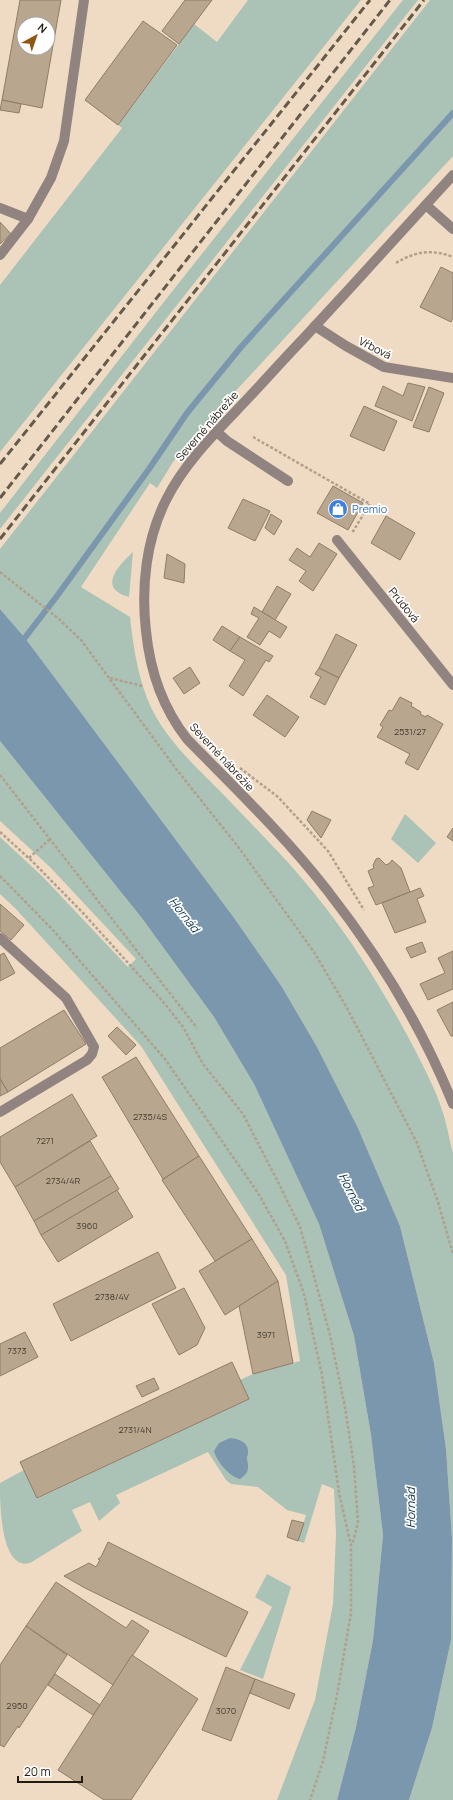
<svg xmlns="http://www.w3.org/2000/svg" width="453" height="1800" viewBox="0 0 453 1800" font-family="Manrope,sans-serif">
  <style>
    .green { fill: #abc2b6 }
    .water { fill: #7a97ae }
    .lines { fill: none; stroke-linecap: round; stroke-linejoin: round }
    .stream { stroke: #7a97ae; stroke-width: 6 }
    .building { fill: #b8a68f; stroke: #8f7d67; fill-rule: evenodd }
    .path { stroke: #b0a08c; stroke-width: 2.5; stroke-dasharray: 3 2; stroke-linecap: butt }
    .service { stroke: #918380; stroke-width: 10 }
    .minor { stroke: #918380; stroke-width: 10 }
    .rail { stroke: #64594b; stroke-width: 3; stroke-dasharray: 8 4; stroke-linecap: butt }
    .labels { text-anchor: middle; stroke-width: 3.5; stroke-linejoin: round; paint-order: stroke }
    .number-label { font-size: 9px; fill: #483e31 }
    .street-label { font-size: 11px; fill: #221b12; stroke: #fff }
    .shop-label { font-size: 11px; fill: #366cbe; stroke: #fff; text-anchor: start }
    .water-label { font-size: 12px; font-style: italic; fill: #072e47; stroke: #fff }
  </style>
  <rect width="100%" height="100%" fill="#efdbc3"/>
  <g class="green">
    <path d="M248,0H361L0,452V285L122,128L118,125L194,24L217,42Z"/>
    <path d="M403,0H418L0,529V513L163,303Z"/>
    <path d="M430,0H453V156L194,436L173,462L157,488L150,483L81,587L130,617C133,644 137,672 147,698C161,735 193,764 220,791C246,819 274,846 299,875C344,927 382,987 414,1048C424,1068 435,1088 442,1110C447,1124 449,1139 453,1153V1800H409L432,1728L451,1640L452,1538L446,1449L434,1363L400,1226L358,1128L317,1047L282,987L25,638L0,609V549Z"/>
    <path d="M133,552L129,597C97,588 118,566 133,552Z"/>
    <path d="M0,741L141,917L214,1017L254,1084L319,1224L354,1336L371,1435L383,1535L373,1640L356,1727L337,1800H277L315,1700L333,1604L336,1534L334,1489L322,1484L304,1543L298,1541L306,1515L287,1510L258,1487L231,1484L226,1480L208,1452L116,1495L120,1503L99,1521L90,1502L72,1510L82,1531L30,1563C0,1571 0,1502 0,1483L24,1470L38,1498L249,1399L240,1380L253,1374L300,1361L286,1275L141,1046L15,908L0,894V837L43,877L128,967L136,959L50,867L0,821Z"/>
    <path d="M405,814L436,843L418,863L391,839Z"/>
    <path d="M267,1574L291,1587L263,1679L240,1670L272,1607L255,1597Z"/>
  </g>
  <g class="water">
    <path d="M0,609L25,638L234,918L282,987L317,1047L358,1128L400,1226L434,1363L446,1449L452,1538L451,1640L432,1728L409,1800H337L356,1727L373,1640L383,1535L371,1435L354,1336L319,1224L254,1084L214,1017L141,917L0,741Z"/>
    <path d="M230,1438C239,1439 249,1442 248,1453C248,1457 246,1456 247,1459C249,1468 249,1473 240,1479C229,1476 217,1462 214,1451L219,1443Z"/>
  </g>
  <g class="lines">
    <path class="stream" d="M20,644L57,596L149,469L187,413L241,347L453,113"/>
  </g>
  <g class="building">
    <path d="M20,0H61L42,108L2,100ZM24,24H48V48H24Z"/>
    <path d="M185,0H212L179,44L162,31Z"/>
    <path d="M143,21L177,45L118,125L85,100Z"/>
    <path d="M2,100L21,104L19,113L0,110Z"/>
    <path d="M0,222L11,234L0,244Z"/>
    <path d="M441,267L453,273V318L451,322L420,307Z"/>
    <path d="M408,383L425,387L412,421L375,406L383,386L403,396Z"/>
    <path d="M429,387L444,393L429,432L413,427Z"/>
    <path d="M364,406L397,421L384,451L350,436Z"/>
    <path d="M333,486L363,503L348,530L317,513Z"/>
    <path d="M243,499L270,511L255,541L228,528Z"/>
    <path d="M271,514L282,521L274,535L265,528Z"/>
    <path d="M386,516L415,533L400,560L371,543Z"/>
    <path d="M319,543L337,554L313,591L299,581L306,571L289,560L297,548L310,557Z"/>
    <path d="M167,554L185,564L184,583L164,578Z"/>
    <path d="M277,586L291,594L275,620L262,612Z"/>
    <path d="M254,607L287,627L280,638L269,631L260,645L247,637L259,618L251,614Z"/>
    <path d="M222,626L240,637L230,651L213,640Z"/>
    <path d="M336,634L357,645L339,678L319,668Z"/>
    <path d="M240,637L273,656L269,662L266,660L243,696L229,686L245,660L230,651Z"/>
    <path d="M190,667L200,683L184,694L173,678Z"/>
    <path d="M319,668L339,678L325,705L310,697L321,677L315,674Z"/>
    <path d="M267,695L299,717L285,737L253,715Z"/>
    <path d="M400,697L412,703L411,706L421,712L420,714L426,717L427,715L443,724L418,770L405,763L410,754L377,737L383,727L380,725L389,710L392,711Z"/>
    <path d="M312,811L331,820L321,838L307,820Z"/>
    <path d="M453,828V841L447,837Z"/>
    <path d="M379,858L386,865L390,863L392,860L401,868L410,892L376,905L368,888L374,886L368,871L374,868L373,865L376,859Z"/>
    <path d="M420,888L424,896L417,899L426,922L395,933L382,903Z"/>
    <path d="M0,904L24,925L11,940L0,931Z"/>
    <path d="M422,942L426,952L411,958L406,948Z"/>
    <path d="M453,951V989L428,1000L420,984L445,973L438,958Z"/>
    <path d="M4,953L15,973L0,981V955Z"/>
    <path d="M453,1002V1036H451L437,1010Z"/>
    <path d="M64,1010L86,1044L8,1092L0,1079V1048Z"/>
    <path d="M117,1027L136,1045L126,1055L108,1036Z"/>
    <path d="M136,1057L199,1156L163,1179L102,1077Z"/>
    <path d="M0,1079L8,1092L0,1096Z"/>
    <path d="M72,1094L97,1136L15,1187L0,1162V1137Z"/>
    <path d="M90,1141L111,1176L34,1221L15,1187Z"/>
    <path d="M199,1156L252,1239L215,1261L162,1180Z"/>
    <path d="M111,1176L119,1189L41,1235L34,1221Z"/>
    <path d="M117,1190L133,1217L58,1262L41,1235Z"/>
    <path d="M252,1239L278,1281L225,1315L199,1271Z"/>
    <path d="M158,1252L176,1288L71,1341L53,1304Z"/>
    <path d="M278,1281L293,1363L253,1374L239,1306Z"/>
    <path d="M184,1288L205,1328L197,1345L179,1355L152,1304Z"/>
    <path d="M25,1332L38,1357L0,1376V1344Z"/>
    <path d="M232,1362L249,1399L37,1498L20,1462Z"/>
    <path d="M154,1378L159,1389L142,1397L136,1386Z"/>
    <path d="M292,1520L304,1523L298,1541L287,1537Z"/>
    <path d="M108,1542L248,1612L226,1657L85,1588L64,1576L89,1563L96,1567L100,1560L98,1559L101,1557Z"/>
    <path d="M56,1582L126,1628L132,1620L149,1631L113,1685L26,1626Z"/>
    <path d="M26,1626L67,1655L19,1728L18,1726L4,1747L0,1745V1665Z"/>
    <path d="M132,1655L198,1699L131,1800H104L58,1770Z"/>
    <path d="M226,1667L255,1679L231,1741L202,1730Z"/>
    <path d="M55,1674L100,1705L93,1715L48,1685Z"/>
    <path d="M255,1679L295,1694L289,1709L250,1693Z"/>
  </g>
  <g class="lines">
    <g class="path">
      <path d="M396,263C416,251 432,249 453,257"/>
      <path d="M253,437L370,504L352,533"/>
      <path d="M0,572L59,619L81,640L177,770L239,848L314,952L347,1008L417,1143L438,1202L453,1254"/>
      <path d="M110,678L142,686"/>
      <path d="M240,768L278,797L328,851L364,910"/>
      <path d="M0,775L197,1028"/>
      <path d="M0,832L32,861L84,914L165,1004L183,1027L203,1064L243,1114L280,1186L300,1227L314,1276L330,1335L345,1407L354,1466L358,1523L352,1545"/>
      <path d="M29,858L50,839"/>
      <path d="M0,876L53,930L165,1059L258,1193L285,1241L304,1294L322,1375L339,1492L351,1546V1613L337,1695L323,1761L310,1800"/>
    </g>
    <g class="service">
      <path d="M0,208L28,219L51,178L64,141L84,0"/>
      <path d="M0,255L28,219"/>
      <path d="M217,432L227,441L288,481"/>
      <path d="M0,938L66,998L94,1047L92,1054L87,1060L0,1112"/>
    </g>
    <g class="minor">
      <path d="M453,175C403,230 354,284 304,338C281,362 259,387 236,411C210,438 183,466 166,500C146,540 141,587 146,631C150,671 162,707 187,739C235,788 285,836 327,890C378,955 422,1027 453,1104"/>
      <path d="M426,205L453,229"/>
      <path d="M315,326L346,346L384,367L453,378"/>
      <path d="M337,540L453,685"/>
    </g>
    <g class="rail">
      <path d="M0,464L370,0"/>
      <path d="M0,498L390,0"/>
      <path d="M0,539L424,0"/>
    </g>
  </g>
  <defs>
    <symbol id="shop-disc" viewBox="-11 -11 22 22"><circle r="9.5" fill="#3f7fe0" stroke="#fff"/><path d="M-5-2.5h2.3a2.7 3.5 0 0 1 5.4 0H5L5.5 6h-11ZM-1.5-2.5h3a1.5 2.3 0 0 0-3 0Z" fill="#fff"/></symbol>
  </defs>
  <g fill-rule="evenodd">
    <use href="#shop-disc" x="327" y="498" width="22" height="22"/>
  </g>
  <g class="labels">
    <g class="number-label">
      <text x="410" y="735">2531/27</text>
      <text x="150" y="1120">2735/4S</text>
      <text x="45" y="1144">7271</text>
      <text x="63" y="1184">2734/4R</text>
      <text x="87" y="1229">3960</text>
      <text x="112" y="1300">2738/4V</text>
      <text x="266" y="1338">3971</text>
      <text x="17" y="1354">7373</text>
      <text x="135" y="1433">2731/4N</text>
      <text x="17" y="1709">2950</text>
      <text x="226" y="1714">3070</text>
    </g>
    <g class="street-label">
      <text transform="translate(375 348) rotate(27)" y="4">Vŕbová</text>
      <text transform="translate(207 426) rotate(-49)" y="4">Severné nábrežie</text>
      <text transform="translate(404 605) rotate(51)" y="4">Prúdová</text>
      <text transform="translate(222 757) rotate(47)" y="4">Severné nábrežie</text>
    </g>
    <g class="shop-label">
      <text x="352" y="513">Premio</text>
    </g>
    <g class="water-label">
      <text transform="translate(184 915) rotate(52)" y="4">Hornád</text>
      <text transform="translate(351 1192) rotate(63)" y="4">Hornád</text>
      <text transform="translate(411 1508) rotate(-90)" y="4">Hornád</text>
    </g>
  </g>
  <g transform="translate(36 36) rotate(40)"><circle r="19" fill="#ffffff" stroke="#a7a4a0"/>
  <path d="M0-3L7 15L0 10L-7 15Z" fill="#905612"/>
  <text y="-6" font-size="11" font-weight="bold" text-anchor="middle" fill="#221b12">N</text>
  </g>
  <path d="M18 1776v6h64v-6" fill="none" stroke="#221b12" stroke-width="2"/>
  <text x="24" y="1776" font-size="12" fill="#221b12" stroke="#ffffff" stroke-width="3" paint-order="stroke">20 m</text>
</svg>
